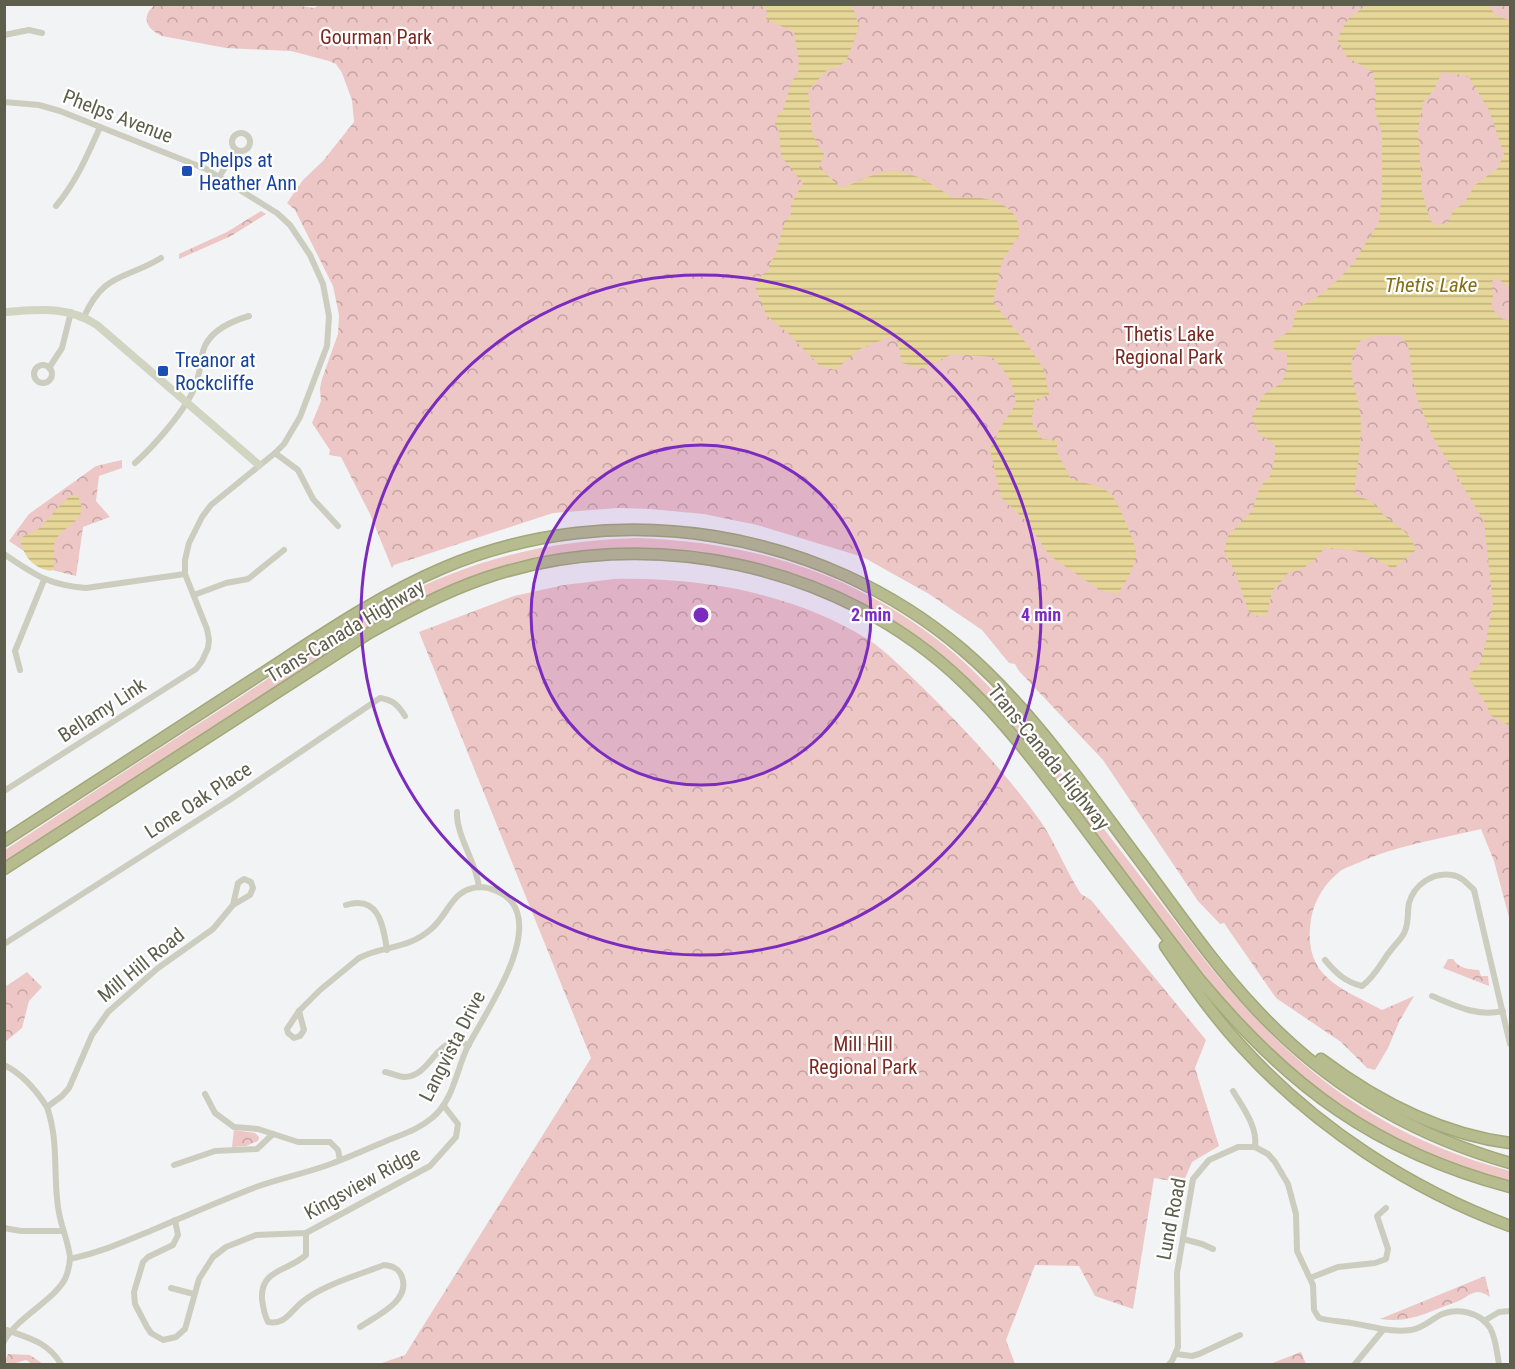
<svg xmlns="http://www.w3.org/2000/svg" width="1515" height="1369" viewBox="0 0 1515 1369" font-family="'Roboto Condensed',sans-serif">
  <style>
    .green { fill: #edc6c6 }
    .forest { fill: url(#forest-crowns) }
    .water { fill: url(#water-rules); fill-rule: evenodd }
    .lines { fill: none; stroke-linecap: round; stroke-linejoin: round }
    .highway-casing { stroke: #a2a87a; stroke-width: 13 }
    .street { stroke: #cccdbf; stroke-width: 6 }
    .secondary { stroke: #d2d4c2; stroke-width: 8 }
    .highway { stroke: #b7bc8f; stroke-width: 10 }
    .ring { fill: none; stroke: #7b2cbf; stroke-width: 3 }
    .transit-dot { fill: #1a4fb4; stroke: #fff; stroke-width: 2 }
    .labels { text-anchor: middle; stroke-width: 4.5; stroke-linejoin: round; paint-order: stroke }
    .park-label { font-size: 20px; fill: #7b2920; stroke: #fff }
    .street-label { font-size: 20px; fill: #5d5e4b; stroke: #fff }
    .transit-label { font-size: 20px; fill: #164399; stroke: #fff; text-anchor: start }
    .water-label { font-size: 21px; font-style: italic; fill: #867017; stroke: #fff }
    .centre { fill: #7b2cbf; stroke: #fff; stroke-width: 3 }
    .ring-label { font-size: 18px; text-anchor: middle; font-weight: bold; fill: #7b2cbf; stroke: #fff; stroke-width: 4.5; stroke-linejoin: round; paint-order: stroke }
  </style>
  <defs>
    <pattern id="forest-crowns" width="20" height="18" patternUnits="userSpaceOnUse" patternTransform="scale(1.5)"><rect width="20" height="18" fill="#edc6c6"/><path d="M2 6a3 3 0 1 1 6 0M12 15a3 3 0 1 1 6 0" fill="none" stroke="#c3a4a3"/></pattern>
    <pattern id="water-rules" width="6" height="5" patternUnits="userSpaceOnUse" patternTransform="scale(1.5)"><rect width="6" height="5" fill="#e6d697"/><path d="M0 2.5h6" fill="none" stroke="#beb17d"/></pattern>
  </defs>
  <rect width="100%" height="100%" fill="#f2f3f4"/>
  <path class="green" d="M637,538C752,542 851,572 943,644C972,667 996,694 1021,721L1207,963C1293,1068 1377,1136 1510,1171V1181C1429,1162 1350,1121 1287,1065C1248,1031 1216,990 1184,949C1115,863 1056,768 978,689C905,615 807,568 705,553C580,535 475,566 367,628L5,862V850C81,800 157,750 234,701C302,657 370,606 446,576C507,551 570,540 637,538Z"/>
  <g class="forest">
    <path d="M156,4H289L314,8L321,4L1510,5V921L1494,861L1481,829C1440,839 1397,845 1358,863C1351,866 1343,868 1338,873C1321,887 1311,907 1310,928C1306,979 1344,989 1382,1010L1414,996L1399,1022L1388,1048L1375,1070L1367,1068L1341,1042L1276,998L1224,923L1220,924L1198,901L1103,760L1019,671L1015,664L1009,663L982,630L929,594L863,557L757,525L704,514L650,509L618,508L553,513L394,565L392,568L370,514L341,457L329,455L330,450L312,423L321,401L320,388L322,379L338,334L339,315L333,286L295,210L287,203L303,180L323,161L354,122L352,100L342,73L336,64L329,61L291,51L226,48L162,36C146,29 140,16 156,4Z"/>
    <path d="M261,211L266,214L231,236L179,259V254L227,232Z"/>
    <path d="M122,460V468L99,476L96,501L110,517L83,527L76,576L52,570L9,541L29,514L96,466Z"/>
    <path d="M614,579C701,577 794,593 869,640C887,652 904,670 920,685C963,727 1006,773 1041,822C1056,844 1066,871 1081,894L1091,900L1206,1040L1195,1068L1219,1146L1192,1162L1183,1183L1154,1178L1133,1309L1095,1296L1079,1266L1035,1265L1006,1340L1015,1364H379L405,1355L591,1058L419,632L514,596L564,585Z"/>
    <path d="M1448,959H1453C1459,969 1469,969 1479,970L1481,976H1488L1489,986L1443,968Z"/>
    <path d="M27,972L42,987L29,1001L22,1028L5,1042V987Z"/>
    <path d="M234,1130L255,1133L259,1137L258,1141L246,1146L232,1147Z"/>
    <path d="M1485,1276L1490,1297C1486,1294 1482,1292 1477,1292C1469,1293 1463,1300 1456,1302C1430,1311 1409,1324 1380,1319Z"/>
    <path d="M1301,1352L1306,1364H1270Z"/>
    <path d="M8,1354L30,1355L43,1364H32L26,1360L12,1364L5,1362Z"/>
  </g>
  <g class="water">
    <path d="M1368,4L1488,5C1493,14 1500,18 1510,20V288L1497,278L1492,281L1493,297L1491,307L1499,317L1510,322V726L1490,715C1486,698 1474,690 1468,675L1479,666L1485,646L1493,604L1484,521L1433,437L1417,398L1413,380L1408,345L1401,336H1376L1361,340C1342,368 1356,383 1360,412C1363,435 1357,469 1354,492L1360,498C1374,498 1377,510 1387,518C1400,528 1411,533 1416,550L1393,569C1366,552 1357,549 1325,548C1313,561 1306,570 1289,572L1272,591L1267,616H1257L1249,612L1235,572L1224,551L1228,536L1252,511L1260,487L1270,476L1275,458V444L1259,434L1252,417L1263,395L1282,383L1287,369V353L1274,349L1272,343L1292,329L1295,314L1300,307L1323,293L1340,278L1354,262L1379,222L1382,190V133L1375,111L1376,90L1373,72L1347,57L1337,39L1348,19ZM1442,72L1468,76L1489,110L1504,154L1498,168L1475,185L1465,202L1453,211L1448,222L1437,226L1430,220L1422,192L1418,130L1423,102L1434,90Z"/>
    <path d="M752,5H852L859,26L847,60L838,67L827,70L808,91L812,132L817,144L824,154L819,167L841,188C853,184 864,178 876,174C904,164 931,183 953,198C973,196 1002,197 1015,216C1018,220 1019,229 1020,234L1002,261L993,302L1029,347L1044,370L1049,395L1035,400L1031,421L1042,439L1058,441L1056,451L1071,479C1084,483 1099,485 1110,493C1116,497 1136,545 1136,552C1135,567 1126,583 1117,594L1100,590L1050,556L1025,520L1001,497L990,449L1002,425L1016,404C1014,383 1006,371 992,357L953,354L923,368L902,363L898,343L894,335L860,349L835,370L819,365L789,334L767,316L755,287L762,274L769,272V264L775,256L784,224L791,214V204L803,183L781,156L779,130L775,124L778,114L783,110L792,81L798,74L799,61L794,32L766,19L767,13L765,7Z"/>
    <path d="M76,494C95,520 60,526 55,542C52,552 58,563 51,571C33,568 24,557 20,539C25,534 31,534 37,530C51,520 59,500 76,494Z"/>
  </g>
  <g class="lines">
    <defs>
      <g id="highway">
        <path d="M4,841C87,787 170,733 252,680C314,640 375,597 443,568C615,495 821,529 963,650C1035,712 1089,794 1146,869C1181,916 1214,964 1254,1007C1324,1083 1411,1135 1510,1163"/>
        <path d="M4,869L369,633C407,612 444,592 485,578C647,523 840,563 964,683C1006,723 1041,770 1076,816C1117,871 1158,926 1200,980C1289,1087 1375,1151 1510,1187"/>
        <path d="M1165,946C1189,981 1214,1017 1243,1048C1315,1127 1410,1189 1510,1226"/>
        <path d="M1321,1059C1377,1101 1440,1134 1510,1143"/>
      </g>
    </defs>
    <use href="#highway" class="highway-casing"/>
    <g class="street">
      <path d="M4,35L29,30L42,33"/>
      <path d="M4,102L39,105L60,111L206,169L277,213L290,225L310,255L323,284L329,316L327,346L300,417L284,444L275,453L211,505L202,517L189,543L185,560V574L207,629L209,640L208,648L202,661L196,669L4,791"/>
      <circle cx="241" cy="142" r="9"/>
      <path d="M219,177L236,150"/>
      <path d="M56,206C76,182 87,156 100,127"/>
      <path d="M84,317C104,272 125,280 161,258"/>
      <circle cx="43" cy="374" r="9"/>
      <path d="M49,368L62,348L71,312"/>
      <path d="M275,453L298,470L313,499L338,526"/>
      <path d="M135,463C153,447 183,413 193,391C200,378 200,364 203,351C209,330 232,321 249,316"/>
      <path d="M4,554C35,575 48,585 86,588L185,574"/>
      <path d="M194,595L226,583L248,579L284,550"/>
      <path d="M20,670L15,651L44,580"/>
      <path d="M457,812C456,836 476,861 479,887"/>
      <path d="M346,905C379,895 383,925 387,950"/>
      <path d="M4,944L231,799L380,698C393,700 398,705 405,716"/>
      <path d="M1325,960C1336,973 1345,982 1362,986C1376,976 1381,962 1391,950C1396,943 1402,939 1405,931C1409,922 1407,912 1409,903C1414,885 1432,872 1452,875C1461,876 1468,884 1474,890L1510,1044"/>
      <path d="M1432,996C1456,1006 1477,1017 1503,1011"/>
      <path d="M299,1011L304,1030L300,1036L294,1038L288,1033L287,1029Z"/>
      <path d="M4,1065C23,1074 36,1090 47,1107"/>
      <path d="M385,1072C391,1073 399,1077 404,1077C433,1077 435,1031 469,1045"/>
      <path d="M1233,1091C1243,1108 1258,1127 1255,1147"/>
      <path d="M205,1094L215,1113L234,1127L258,1129L298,1142H330L338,1150L340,1160"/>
      <path d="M174,1165L215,1151L257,1149L273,1134"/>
      <path d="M175,1220L178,1235L173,1245L148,1257L143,1262L134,1292L135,1304L147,1327L151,1333L163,1340L176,1337L185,1329L199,1279L213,1257L226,1247L256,1235L306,1233L430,1166L456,1137L458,1124L444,1106"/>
      <path d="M4,1228L21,1231H62"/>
      <path d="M306,1233V1255C289,1271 260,1269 262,1299C263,1307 264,1314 268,1322C285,1325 290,1312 302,1302C322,1285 359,1275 384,1265C392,1266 399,1268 402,1277C411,1301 376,1316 360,1327"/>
      <path d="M1183,1239L1202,1244L1213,1249"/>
      <path d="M70,1259C102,1252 126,1241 155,1229C188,1215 222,1200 256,1187C278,1179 302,1174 325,1166C345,1159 364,1150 384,1142C400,1135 418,1130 432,1118C454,1100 456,1070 468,1046C485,1013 540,936 511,901C503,892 490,887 479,887C451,889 449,915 430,930C406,950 384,945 359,958L320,990L299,1011"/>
      <path d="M1310,1278L1338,1267L1375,1263L1386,1259L1388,1249L1377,1216L1386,1208"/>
      <path d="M171,1288L194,1294"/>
      <path d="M1484,1321L1499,1312L1510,1311"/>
      <path d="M4,1329C28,1338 47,1341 61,1364"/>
      <path d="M4,1341C20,1315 53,1301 65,1279C68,1272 70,1264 70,1257C68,1240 60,1224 58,1207C53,1172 59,1142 47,1107L62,1096L69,1088L92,1035L108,1012L158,968L213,929L233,905L250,895L253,888L251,882L244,879L238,883L233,905"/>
      <path d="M1176,1354L1192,1356L1199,1354L1240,1335"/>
      <path d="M1169,1364L1172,1361L1178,1347L1177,1273L1193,1179L1209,1160L1238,1147H1255L1268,1154L1275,1162L1288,1184L1296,1214L1297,1251L1313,1285L1314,1310L1319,1318C1329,1321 1340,1321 1351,1323C1371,1326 1391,1333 1411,1330C1423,1328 1431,1320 1440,1315C1457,1307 1480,1312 1490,1328C1496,1338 1497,1354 1499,1364"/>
      <path d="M1355,1364L1383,1330"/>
    </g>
    <path class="secondary" d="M4,312C39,310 66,305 97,325L259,465"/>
    <use href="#highway" class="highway"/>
  </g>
  <circle cx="701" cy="615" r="170" fill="#7b2cbf" fill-opacity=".12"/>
  <g class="ring">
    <circle cx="701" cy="615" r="170"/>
    <circle cx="701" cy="615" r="340"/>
  </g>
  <g class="transit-dot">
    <rect x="181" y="165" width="12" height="12" rx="3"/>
    <rect x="157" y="365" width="12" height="12" rx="3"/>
  </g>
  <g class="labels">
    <g class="park-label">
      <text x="376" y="44">Gourman Park</text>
      <text x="1169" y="341">Thetis Lake<tspan x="1169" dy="23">Regional Park</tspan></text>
      <text x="863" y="1051">Mill Hill<tspan x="863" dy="23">Regional Park</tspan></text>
    </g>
    <g class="street-label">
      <text transform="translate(118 116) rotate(21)" y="7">Phelps Avenue</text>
      <text transform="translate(345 631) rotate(-31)" y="7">Trans-Canada Highway</text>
      <text transform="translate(102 710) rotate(-33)" y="7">Bellamy Link</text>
      <text transform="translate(1049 757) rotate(51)" y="7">Trans-Canada Highway</text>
      <text transform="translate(198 800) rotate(-33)" y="7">Lone Oak Place</text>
      <text transform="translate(141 965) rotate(-39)" y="7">Mill Hill Road</text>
      <text transform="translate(452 1046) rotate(-63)" y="7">Langvista Drive</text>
      <text transform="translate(362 1183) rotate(-29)" y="7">Kingsview Ridge</text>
      <text transform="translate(1171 1219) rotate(-79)" y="7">Lund Road</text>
    </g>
    <g class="transit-label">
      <text x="199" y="167">Phelps at<tspan x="199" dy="23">Heather Ann</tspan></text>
      <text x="175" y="367">Treanor at<tspan x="175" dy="23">Rockcliffe</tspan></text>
    </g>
    <g class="water-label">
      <text x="1431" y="292">Thetis Lake</text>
    </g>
  </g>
  <circle cx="701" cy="615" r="9" class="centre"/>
  <g class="ring-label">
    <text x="871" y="621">2 min</text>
    <text x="1041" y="621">4 min</text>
  </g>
  <rect width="1515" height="1369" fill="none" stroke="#5d5e4b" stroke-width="12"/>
</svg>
